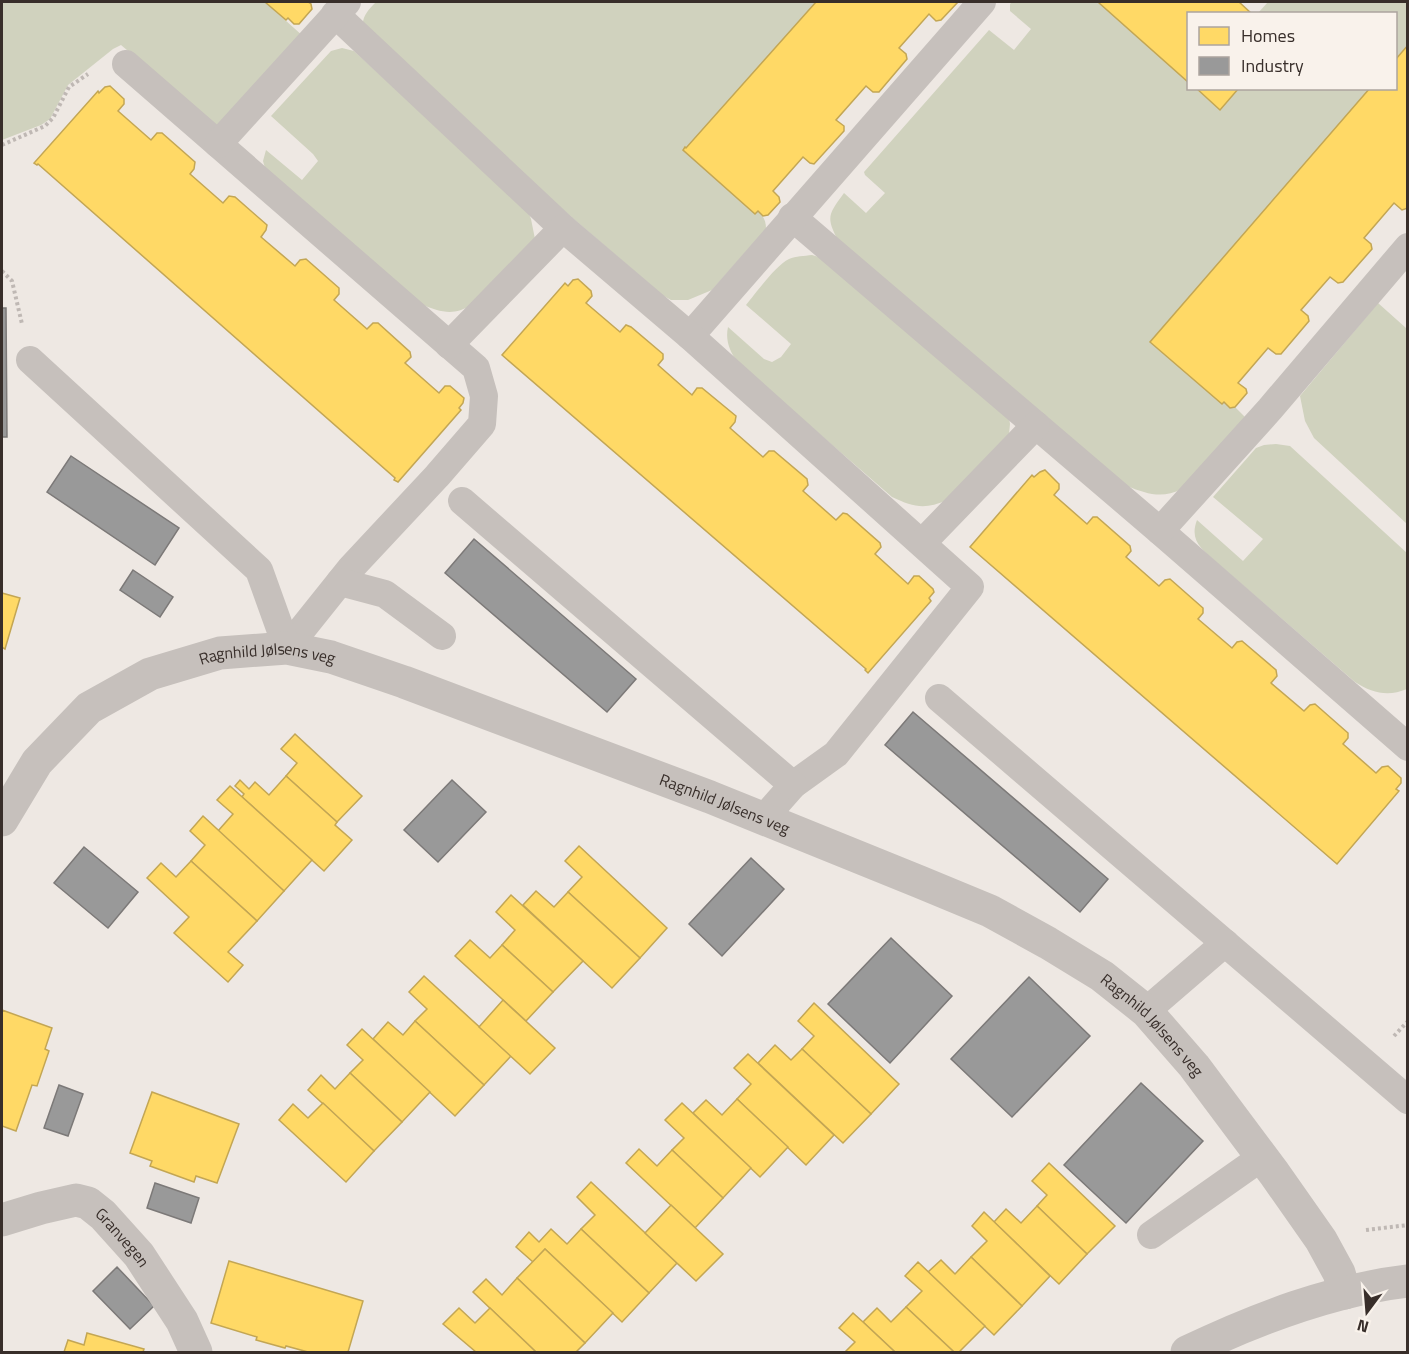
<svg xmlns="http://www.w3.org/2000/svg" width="1409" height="1354" viewBox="0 0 1409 1354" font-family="'Titillium Web',sans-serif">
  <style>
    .green { fill: #d0d2be }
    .homes { fill: #ffd966; stroke: #c3a654; stroke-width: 1.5 }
    .industry { fill: #999; stroke: #7c7978; stroke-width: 1.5 }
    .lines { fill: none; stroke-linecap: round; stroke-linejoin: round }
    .path { stroke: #bfb8b4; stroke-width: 4; stroke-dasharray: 3 3; stroke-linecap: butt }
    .service { stroke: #c6c0bc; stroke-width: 28 }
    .minor { stroke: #c6c0bc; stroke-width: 33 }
    .tertiary { stroke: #c6c0bc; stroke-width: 33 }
    .labels { text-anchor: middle; stroke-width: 6; stroke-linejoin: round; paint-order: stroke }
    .street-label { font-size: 16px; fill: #382e2a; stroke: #f9f2eb }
  </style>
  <rect width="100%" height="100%" fill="#eee8e3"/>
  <g class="green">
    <path d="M2,2H265L304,37L220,126L214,124L121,45L113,49L68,85L50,119L41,125L2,140Z"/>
    <path d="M376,2H816L686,148L755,214L758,211C764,217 766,221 766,229L712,290L688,300H671L662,295L517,170L363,26C362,16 369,9 376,2Z"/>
    <path d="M1012,2H1098L1188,82V88L1196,89L1220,110L1239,89H1370L1150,342L1222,404L1224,402L1230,407H1235L1245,417L1182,489C1162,499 1147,494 1127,486L840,244C826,218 827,216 844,193L866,213L885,193L865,175L864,172L989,30L1014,50L1031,29L1010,11V4Z"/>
    <path d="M1268,2H1407V45L1396,59V14L1258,13Z"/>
    <path d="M342,48L354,51L527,209L531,219L535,239L473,304C452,317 442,312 420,304L265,168L263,161L266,150L302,180L318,161L313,154L271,116L331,51Z"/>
    <path d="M812,255L825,259L1008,412L1010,424L1009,434L947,500C925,510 913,507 892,497L738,363C730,352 725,341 728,327L764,359L772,362L781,357L791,344L746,305C756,293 775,266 789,259C796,256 804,256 812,255Z"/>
    <path d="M1378,303L1406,328L1407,327V524L1314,438L1305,421L1300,396Z"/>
    <path d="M1276,444L1290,446L1407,553V689C1388,697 1372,693 1355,682L1216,562C1202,549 1189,541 1197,520L1243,561L1263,539L1213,497L1256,448L1264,445Z"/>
  </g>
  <g class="homes">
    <path d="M265,2H308L311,4L312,9L299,24H294L288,18L286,20Z"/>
    <path d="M816,2H958L941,20L936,21L929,14L899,48L906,54L907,59L879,92H873L866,86L836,120L844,126V131L814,164L810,163L803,157L773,191L779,197L780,202L768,215L763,216L758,211L755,214L683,150L685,147L686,148Z"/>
    <path d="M1098,2H1239L1252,14H1188V82Z"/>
    <path d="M1408,45V208L1402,210L1394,203L1364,238L1371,244L1372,249L1343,282L1338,283L1330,277L1301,310L1308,316L1309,321L1281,354H1276L1268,348L1238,383L1246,389L1247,393L1235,407L1230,408L1224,402L1222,404L1150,342L1370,88H1396V59Z"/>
    <path d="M110,86L124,99V104L118,111L151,140L157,133H162L195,162L194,169L190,174L223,203L229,196L235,197L267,225L266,230L261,237L295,266L300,260L306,259L339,288V294L334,300L367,329L373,323H378L410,352L411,357L405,363L439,393L445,386H450L464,398L463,403L459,408L461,410L398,482L394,480L395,478L38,164L37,165L34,163L98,91L99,93L105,87Z"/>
    <path d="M1196,88H1239L1220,110Z"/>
    <path d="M578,279L591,291L592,296L586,303L620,332L626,325L631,327L663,354V359L658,365L692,395L697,388H702L736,416L735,422L730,428L763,457L769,451H774L807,479L808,485L803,491L836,520L843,513L847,514L880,543L881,547L875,554L908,584L914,576H919L933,589L934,592L929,598L931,601L868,673L865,670L866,669L502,355L565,283L568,286L573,280Z"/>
    <path d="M1045,470L1059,484V489L1054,495L1087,524L1093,517H1097L1130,546L1131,551L1126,557L1159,586L1165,580L1170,579L1203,608V613L1198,619L1232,648L1237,642L1242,641L1276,670L1277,676L1271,683L1304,711L1310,705L1315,704L1348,733V738L1343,744L1376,773L1382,767L1388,766L1401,778V783L1396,789L1399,791L1337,864L970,547L1032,475L1034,477L1040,472Z"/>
    <path d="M2,593L20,598L5,649L2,647Z"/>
    <path d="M295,734L362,796L337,822L286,776L297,763L281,749Z"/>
    <path d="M286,776L337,822L335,825L352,840L324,871L242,797L244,794L235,786L240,780L249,789L255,782L269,795Z"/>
    <path d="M230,786L312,860L284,891L218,831L233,814L217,800Z"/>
    <path d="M203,816L284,891L257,921L191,861L205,845L190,831Z"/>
    <path d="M579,846L667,928L640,958L568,892L582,877L565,861Z"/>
    <path d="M191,861L257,921L228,952L243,965L228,982L174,933L189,917L147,878L161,863L176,877Z"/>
    <path d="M536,891L554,907L568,892L640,958L612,988L523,905Z"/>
    <path d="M511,895L583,961L553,992L502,945L515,930L496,912Z"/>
    <path d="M470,940L490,958L502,945L553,992L526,1021L455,956Z"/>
    <path d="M424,976L511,1056L484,1085L415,1021L427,1009L409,992Z"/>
    <path d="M503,1000L555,1048L530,1074L479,1027Z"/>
    <path d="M814,1003L899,1084L871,1114L802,1049L814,1036L798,1021Z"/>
    <path d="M2,1010L52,1028L45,1049L49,1051L37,1086L32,1085L16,1131L2,1126Z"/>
    <path d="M415,1021L484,1085L455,1116L373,1039L388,1022L403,1035Z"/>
    <path d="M362,1029L430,1092L402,1122L350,1073L363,1060L347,1045Z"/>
    <path d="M775,1045L791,1060L802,1049L871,1114L843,1143L758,1063Z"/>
    <path d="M748,1054L834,1135L806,1165L737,1099L751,1084L734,1068Z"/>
    <path d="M350,1073L402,1122L374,1151L308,1090L321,1075L335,1089Z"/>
    <path d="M152,1092L239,1124L217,1183L196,1176L194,1182L150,1166L152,1161L130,1153Z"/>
    <path d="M737,1099L788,1147L760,1177L693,1113L706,1100L722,1115Z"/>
    <path d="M323,1103L374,1151L346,1182L279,1120L293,1104L308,1118Z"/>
    <path d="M682,1103L751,1168L723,1198L672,1150L684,1138L665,1120Z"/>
    <path d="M639,1149L657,1166L672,1150L723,1198L695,1228L626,1163Z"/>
    <path d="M1049,1163L1115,1226L1087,1254L1037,1206L1047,1195L1032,1181Z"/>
    <path d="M591,1182L677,1263L649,1293L581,1229L595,1215L577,1197Z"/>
    <path d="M671,1205L723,1254L696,1281L645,1233Z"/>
    <path d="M1037,1206L1087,1254L1059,1284L994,1222L1006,1209L1021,1223Z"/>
    <path d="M984,1212L1050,1276L1022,1306L971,1257L987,1241L972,1226Z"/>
    <path d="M551,1229L567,1244L581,1229L649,1293L622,1322L545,1249L533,1262L516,1247L529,1232L539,1242Z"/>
    <path d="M545,1249L613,1313L585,1343L517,1278Z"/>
    <path d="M971,1257L1022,1306L994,1335L928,1272L941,1260L955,1274Z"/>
    <path d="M229,1261L363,1301L348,1352H308L286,1346L285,1348L256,1340L257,1337L211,1323Z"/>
    <path d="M918,1262L985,1326L959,1352H954L906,1307L922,1291L905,1276Z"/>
    <path d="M517,1278L585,1343L576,1352H536L473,1292L486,1279L502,1295Z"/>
    <path d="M906,1307L954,1352H895L863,1322L877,1308L891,1322Z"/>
    <path d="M459,1308L475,1323L490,1308L536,1352H476L443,1324Z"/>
    <path d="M853,1313L863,1322L895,1352H845L855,1342L839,1328Z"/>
    <path d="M87,1333L144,1349L143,1352H64L68,1340L84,1345Z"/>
  </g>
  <g class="industry">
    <path d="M2,308H6L7,437H2Z"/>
    <path d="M71,456L179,528L155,565L47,492Z"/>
    <path d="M474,539L636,679L607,712L445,573Z"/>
    <path d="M133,570L173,597L160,617L120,590Z"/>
    <path d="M913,712L1108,879L1080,912L885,745Z"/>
    <path d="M452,780L486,812L438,862L404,830Z"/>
    <path d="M84,847L138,892L108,928L54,883Z"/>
    <path d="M751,858L784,889L722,956L689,924Z"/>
    <path d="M891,938L952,996L890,1063L828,1004Z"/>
    <path d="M1029,977L1090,1036L1012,1117L951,1059Z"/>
    <path d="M1141,1083L1203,1141L1126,1223L1064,1165Z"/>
    <path d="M59,1085L83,1094L68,1136L44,1128Z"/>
    <path d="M155,1183L199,1198L191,1223L147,1208Z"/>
    <path d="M117,1267L154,1306L130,1329L93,1291Z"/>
  </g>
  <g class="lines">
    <g class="path">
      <path d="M2,145L45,126L53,118L69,87L88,74"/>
      <path d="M2,271L12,281L22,324"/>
      <path d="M1394,1036L1408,1021"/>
      <path d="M1366,1230L1408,1225"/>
    </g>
    <g class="service">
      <path d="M335,14L563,228"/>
      <path d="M126,64L476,368L484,396L482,424L437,476L351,568L287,648"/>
      <path d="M218,144L347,2"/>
      <path d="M792,217L1160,531L1408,747"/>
      <path d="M690,336L982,2"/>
      <path d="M449,345L563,228L690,336L970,587L836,754L793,785L763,819"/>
      <path d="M30,360L259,570L287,648"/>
      <path d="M462,501L793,785"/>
      <path d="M1160,531L1270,409L1408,247"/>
      <path d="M922,543L1036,425"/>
      <path d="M340,582L385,594L442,636"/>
      <path d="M939,698L1408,1100"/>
      <path d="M1146,1011L1225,943"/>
      <path d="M1151,1235L1262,1157"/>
    </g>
    <g class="minor">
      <path id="s1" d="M2,820L37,762L89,708L150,674L220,653L287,648L331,657L404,682L710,797L920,882L990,911L1048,943L1102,976L1146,1011L1194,1066L1274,1173L1321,1240L1339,1273L1345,1293"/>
      <path id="s2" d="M2,1220L41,1208L76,1200L88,1203L103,1215L139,1255L182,1321L196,1352"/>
    </g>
    <path class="tertiary" d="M1187,1352C1256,1319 1331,1290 1408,1281"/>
  </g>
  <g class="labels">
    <g class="street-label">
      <text dy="6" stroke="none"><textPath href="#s1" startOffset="333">Ragnhild Jølsens veg</textPath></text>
      <text dy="6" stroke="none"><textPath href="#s1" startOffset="818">Ragnhild Jølsens veg</textPath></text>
      <text dy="6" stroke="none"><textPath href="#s1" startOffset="1304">Ragnhild Jølsens veg</textPath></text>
      <text dy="6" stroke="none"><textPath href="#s2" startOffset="138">Granvegen</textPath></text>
    </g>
  </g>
  <rect width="1409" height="1354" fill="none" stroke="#382e2a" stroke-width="6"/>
  <rect x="1187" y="12" width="210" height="78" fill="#f9f2eb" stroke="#aca49e" stroke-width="1.5"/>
  <rect x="1199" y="27" width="30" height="18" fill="#ffd966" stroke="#aca49e" stroke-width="1.5"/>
  <text x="1241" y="42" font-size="18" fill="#382e2a">Homes</text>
  <rect x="1199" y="57" width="30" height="18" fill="#999999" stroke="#aca49e" stroke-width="1.5"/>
  <text x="1241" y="72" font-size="18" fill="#382e2a">Industry</text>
  <g transform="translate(1367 1312) rotate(196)" stroke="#f9f2eb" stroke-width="4.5" paint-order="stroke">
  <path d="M0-4.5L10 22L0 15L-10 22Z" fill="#382e2a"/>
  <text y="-9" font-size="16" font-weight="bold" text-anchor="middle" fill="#382e2a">N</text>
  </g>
</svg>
